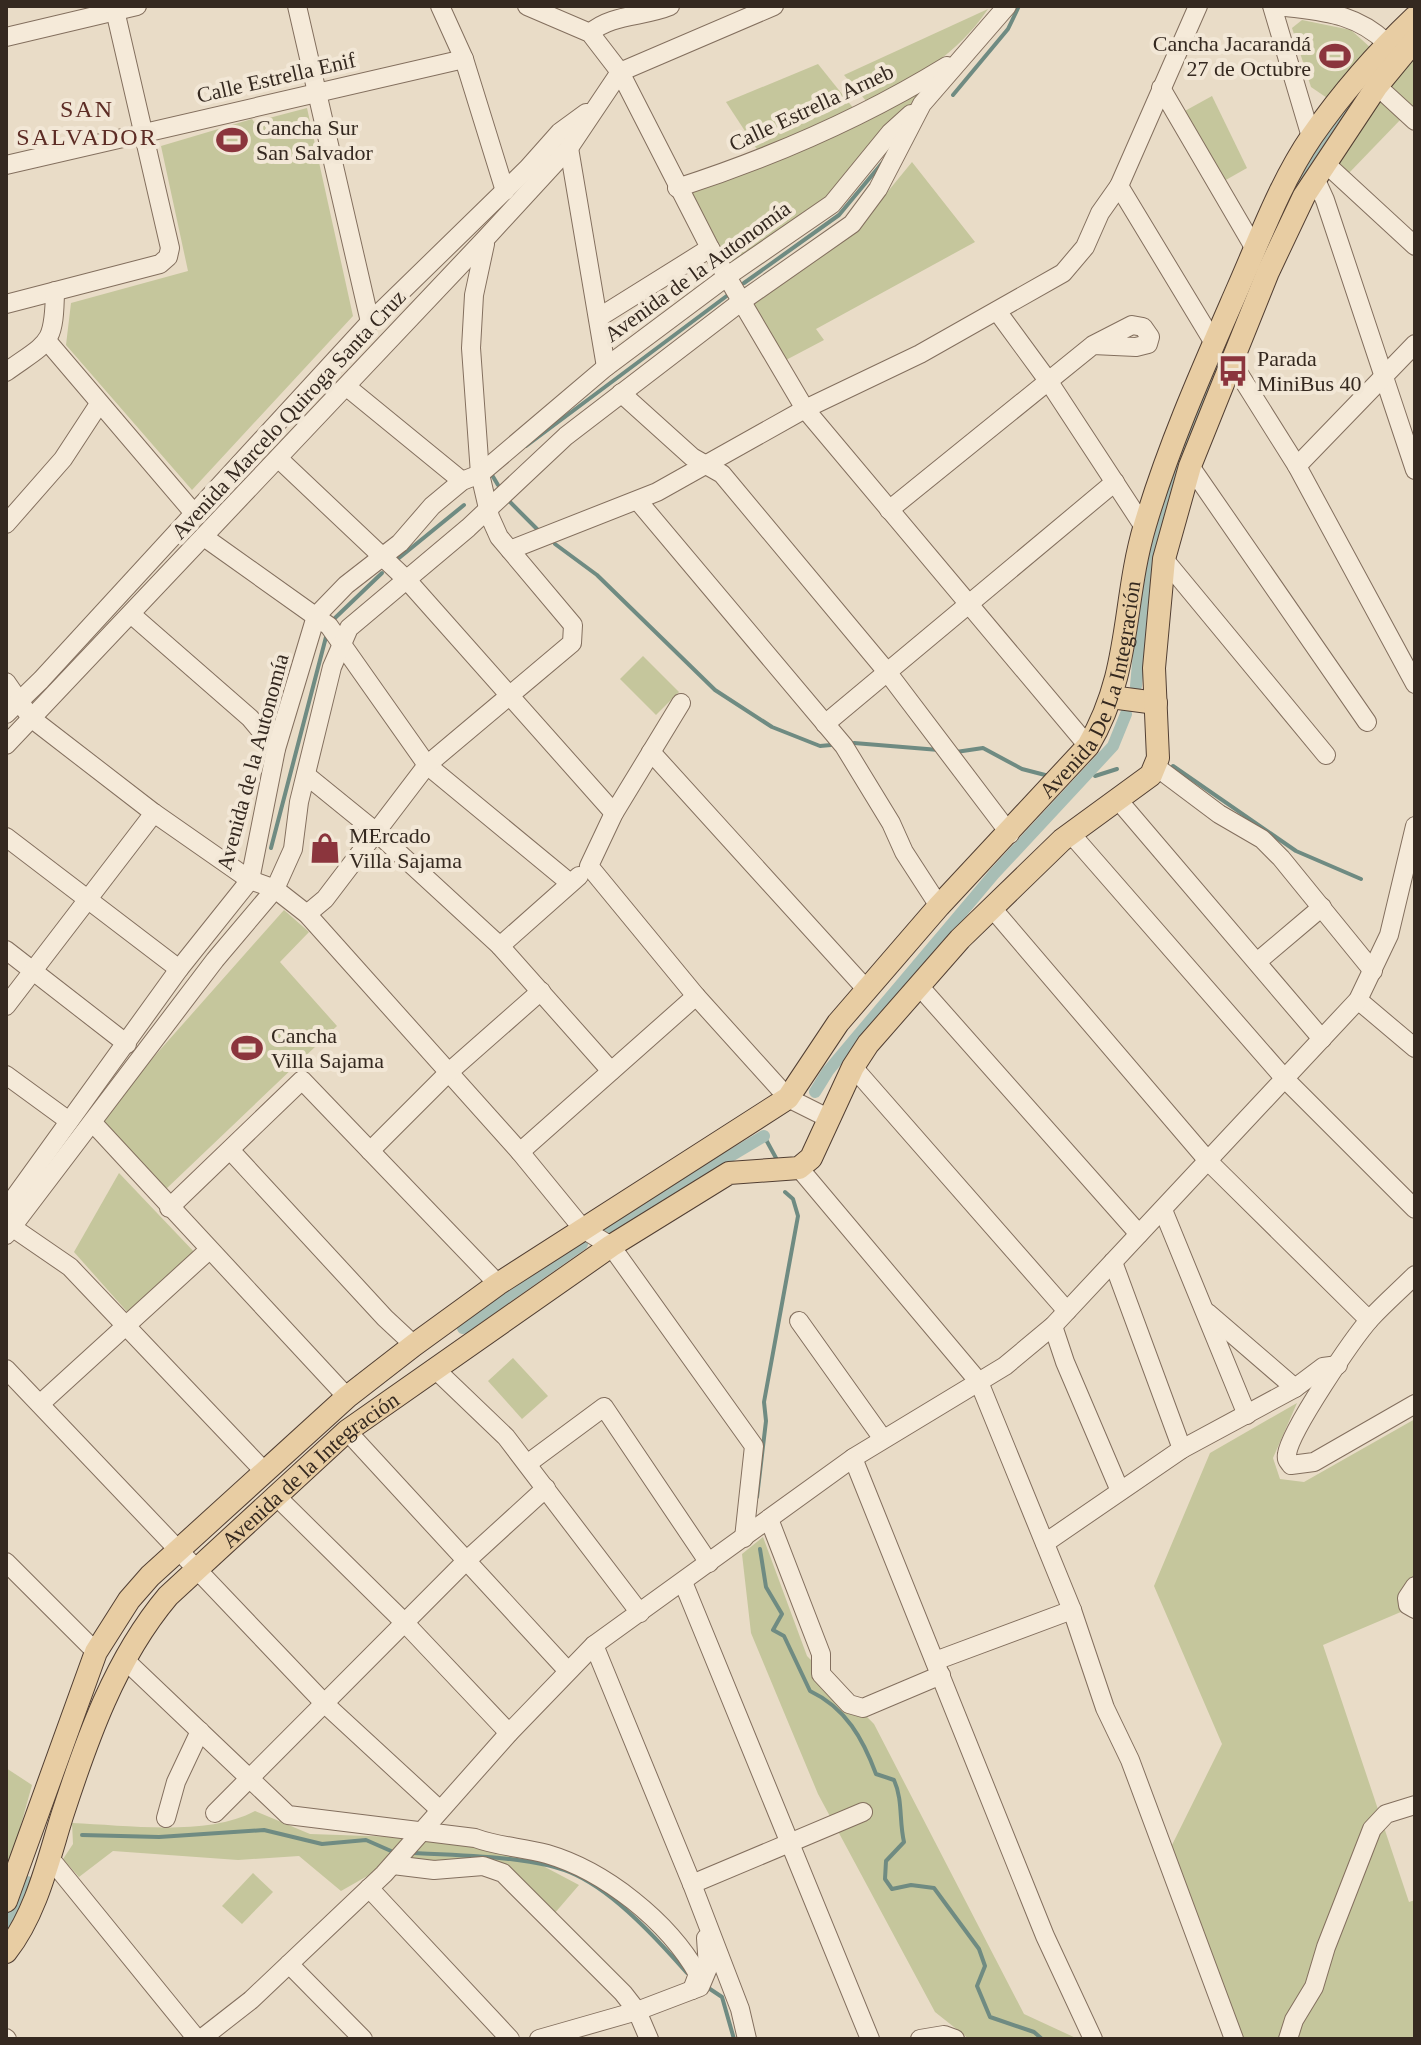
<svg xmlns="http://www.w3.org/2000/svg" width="1421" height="2045" viewBox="0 0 1421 2045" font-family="'Times New Roman',serif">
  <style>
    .green { fill: #c5c69c }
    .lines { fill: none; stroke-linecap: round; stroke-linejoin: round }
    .stream { stroke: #6f8b82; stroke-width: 4 }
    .canal { stroke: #a8beb5; stroke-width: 12 }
    .minor-casing { stroke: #836f5e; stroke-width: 20 }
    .major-casing { stroke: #513e32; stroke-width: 24 }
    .minor { stroke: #f5ead9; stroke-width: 18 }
    .major { stroke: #e8cda3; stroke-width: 22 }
    .labels { text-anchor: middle; stroke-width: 8; stroke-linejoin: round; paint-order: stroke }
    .poi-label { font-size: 22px; fill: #352920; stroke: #f2e7d6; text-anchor: start }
    .street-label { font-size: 22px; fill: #352920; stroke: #f2e7d6 }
    .neighbourhood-label { font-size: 24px; letter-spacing: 2px; fill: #5d2c25; stroke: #f2e7d6 }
  </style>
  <rect width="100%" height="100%" fill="#e9dcc7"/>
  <g class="green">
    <path d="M988,9C957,55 916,78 867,102L844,75Z"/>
    <path d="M1302,20L1351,30L1372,49L1330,100L1311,87L1292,28Z"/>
    <path d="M1415,52V104L1412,108L1387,84Z"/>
    <path d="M818,64L854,109L758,151L726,102Z"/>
    <path d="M931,82L823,200L731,265L689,191Z"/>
    <path d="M1212,96L1247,168L1224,181L1183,112Z"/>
    <path d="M1378,97L1402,118L1348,174L1334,160Z"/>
    <path d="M307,108L353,316L192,490L66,345L71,303L188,271L161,146L252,119L254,122Z"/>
    <path d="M912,162L975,242L816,329L824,340L786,360L753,305L853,234Z"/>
    <path d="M643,656L679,692L656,715L620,679Z"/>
    <path d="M284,910L309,932L280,962L337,1026L166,1189L97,1121Z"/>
    <path d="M119,1173L197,1255L130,1315L74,1252Z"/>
    <path d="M513,1358L548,1396L522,1419L488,1381Z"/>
    <path d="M1297,1403L1273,1458L1280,1479L1304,1482L1415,1419V1606L1323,1645L1409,1902L1415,1900V2039H1242L1171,1847L1222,1744L1154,1586L1210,1453Z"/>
    <path d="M763,1537L807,1656L874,1724L1024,2014L1078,2039H969L935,2012L818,1794L751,1633L742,1554Z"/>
    <path d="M6,1768L32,1785L6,1879Z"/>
    <path d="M255,1811L310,1834L428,1838L528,1858L579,1885L554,1914L509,1869L392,1862L341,1891L299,1856L238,1860L113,1851L79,1877L63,1859L73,1844L72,1823C126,1825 207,1837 255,1811Z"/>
    <path d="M253,1873L273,1892L242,1924L222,1906Z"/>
  </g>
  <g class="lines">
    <g class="stream">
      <path d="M953,95L1008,29L1019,6"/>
      <path d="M744,283L839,215L883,162"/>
      <path d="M526,446L728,295"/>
      <path d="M492,475L498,485"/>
      <path d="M509,501L538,530"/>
      <path d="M555,544L597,575L715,690L772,727L820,746L831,745"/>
      <path d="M399,558L464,505"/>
      <path d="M335,618L382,573"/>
      <path d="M854,743L939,750"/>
      <path d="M956,752L983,748L1022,769L1049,776"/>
      <path d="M1173,766L1296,851L1361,879"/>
      <path d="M1095,776L1117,769"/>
      <path d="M271,848L326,637"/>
      <path d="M764,1136L776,1158"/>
      <path d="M757,1497L766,1421L764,1402L798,1216L793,1199L785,1192"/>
      <path d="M760,1549L766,1587L782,1614L773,1630L784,1636L810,1691C846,1708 863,1739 876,1774L894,1780C903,1800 899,1821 904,1842L886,1861L885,1879L892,1889L911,1885L934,1888L979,1949L985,1966L977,1986L990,2017L1034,2032L1042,2039"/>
      <path d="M82,1835L159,1837L264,1830L322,1844L366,1840L391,1851"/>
      <path d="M412,1853C456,1855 538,1856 576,1875C616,1894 658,1940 687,1973"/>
      <path d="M707,1987L722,1997L734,2039"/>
    </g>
    <g class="canal">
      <path d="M1281,214L1359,91"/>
      <path d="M1136,686C1139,651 1142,616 1147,582C1159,504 1191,431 1221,360"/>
      <path d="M815,1092L828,1071L994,874L1113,746L1126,714"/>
      <path d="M596,1236L764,1136"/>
      <path d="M463,1328L582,1244"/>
      <path d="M6,1925L27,1882"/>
    </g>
    <defs>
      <g id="minor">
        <path d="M297,6L370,322"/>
        <path d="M440,6L464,59L505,191"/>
        <path d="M527,6L590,33L620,72L710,248L805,409L1088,746"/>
        <path d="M1272,6L1311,137"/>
        <path d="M1279,6C1322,12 1354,12 1387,43"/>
        <path d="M590,33C611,14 644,17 670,6"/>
        <path d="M6,37L137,6"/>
        <path d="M1377,86L1415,121"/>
        <path d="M1161,88L1255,249"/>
        <path d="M569,148L606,367"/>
        <path d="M1325,163L1415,246"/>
        <path d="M6,165L464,59"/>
        <path d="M1315,178L1325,200L1415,470"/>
        <path d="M1119,186L1214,343"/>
        <path d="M677,188C770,158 864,117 947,66"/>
        <path d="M6,304L160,264L168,257L170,248L114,6"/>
        <path d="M997,311L1049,382L1144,527"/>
        <path d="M598,318L710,248"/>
        <path d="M48,342L193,512"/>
        <path d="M1231,361L1297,466L1415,684"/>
        <path d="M6,372C49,341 54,346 55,291"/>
        <path d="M347,387L462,481"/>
        <path d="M621,393L692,457L722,474L888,673L1010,834"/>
        <path d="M279,459L407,580L614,813"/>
        <path d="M1190,466L1367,722"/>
        <path d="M1297,466L1415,344"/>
        <path d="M638,501L844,746L891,823L904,852L939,906"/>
        <path d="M889,510L1093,345L1132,325L1143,327L1150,337L1148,344L1136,347L1093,345"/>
        <path d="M6,524L63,459L99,404"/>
        <path d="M204,537L329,626L427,765L570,883"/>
        <path d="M510,550L657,492L805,409L920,354L1063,273L1085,247L1100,213L1119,186L1198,6"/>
        <path d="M1164,559L1326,755"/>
        <path d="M132,615L250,718L276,749"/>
        <path d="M6,682L31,718L154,813L250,880L275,889L307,914L520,1152L583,1229L611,1246L754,1446L744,1538"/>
        <path d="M681,703L614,813L589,866L696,996L788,1098L830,1119"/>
        <path d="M6,714L41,680L370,322L528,168L560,132L586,113"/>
        <path d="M825,724L1115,482"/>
        <path d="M6,745L487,237L569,148L620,72L774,6"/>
        <path d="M651,752L867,990"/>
        <path d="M1155,766L1219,814L1262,839L1281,858L1373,971"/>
        <path d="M306,775L375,831L500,946L611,1071"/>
        <path d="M1119,801L1322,1039"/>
        <path d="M1072,835L1285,1079L1415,1209"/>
        <path d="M6,837L179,969"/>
        <path d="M992,908L1209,1162L1369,1320"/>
        <path d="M307,914L325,899L427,765L572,643L573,625L499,537L490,517L480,474L471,348L474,295L485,244"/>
        <path d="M500,946L579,876"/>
        <path d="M6,950L127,1044"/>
        <path d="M1257,962L1322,907"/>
        <path d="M920,987L1139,1234"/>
        <path d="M1358,1000L1415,1048"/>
        <path d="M6,1006L154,813"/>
        <path d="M853,1067L1067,1311"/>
        <path d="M6,1075L69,1121"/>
        <path d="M93,1123L347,1397"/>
        <path d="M231,1151L385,1318L414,1345"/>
        <path d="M370,1151L449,1072L541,991"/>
        <path d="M520,1152L696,996"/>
        <path d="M799,1168L979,1382L1072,1610L1105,1708L1130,1760L1234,2039"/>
        <path d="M169,1208L302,1080L498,1284"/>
        <path d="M6,1209L179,969L250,880L276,749L316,616L346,585L400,543L432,506L462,481L480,474L606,367L729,275L832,204L890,133L911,114"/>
        <path d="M1163,1210L1247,1415"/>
        <path d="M6,1223L70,1267L263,1470"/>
        <path d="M6,1235L215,960L275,889L293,849L299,802L332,667L349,628L468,528L566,436L742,301L852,224L878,189L922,104L1007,6"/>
        <path d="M1113,1262L1182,1449"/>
        <path d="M1415,1275C1400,1290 1385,1303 1371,1318C1353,1338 1290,1431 1287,1454C1286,1460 1288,1461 1291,1465L1314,1462L1415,1404"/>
        <path d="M1208,1313L1295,1388"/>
        <path d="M799,1321L883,1439"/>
        <path d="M1053,1326L1065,1362L1120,1491"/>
        <path d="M434,1368L506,1437L640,1613"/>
        <path d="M6,1369L325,1704L440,1810"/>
        <path d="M40,1404L209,1250"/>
        <path d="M347,1431L567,1670"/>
        <path d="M853,1458L1045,1936L1093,2039"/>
        <path d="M527,1464L604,1407L709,1563"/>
        <path d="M275,1495L404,1622L509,1733"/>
        <path d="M769,1519L821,1654V1674L849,1704L863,1708L941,1675"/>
        <path d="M1045,1543L1182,1449L1295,1388L1323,1367L1338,1365"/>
        <path d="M6,1562L96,1652"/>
        <path d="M683,1582L870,2039"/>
        <path d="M1415,1586L1407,1598L1408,1605L1415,1609"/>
        <path d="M594,1645L692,1884L740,2009L747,2039"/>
        <path d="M124,1659L288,1815L475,1838C499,1847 522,1847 547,1854C605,1871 668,1921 698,1974L692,1990"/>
        <path d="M935,1661L1072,1610"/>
        <path d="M215,1813L466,1561L546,1488"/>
        <path d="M166,1818L176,1782L200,1731"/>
        <path d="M49,1857L197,2039"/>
        <path d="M393,1865L434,1870L483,1866L503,1873L623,1993L637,2011L649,2039"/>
        <path d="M692,1884L863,1812"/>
        <path d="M369,1888L510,2039"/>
        <path d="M289,1964L363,2039"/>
        <path d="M6,2038L7,2039"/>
        <path d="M201,2039L251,2000L384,1874L509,1733L594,1645L853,1458L1005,1366L1053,1326L1358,1000L1389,935L1415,826"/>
        <path d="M539,2039L637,2011L700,1987L708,1968L706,1938"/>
        <path d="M920,2039L944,2035L955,2039"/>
        <path d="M1288,2039L1294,2020L1314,1987L1326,1947L1372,1829L1386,1814L1415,1805"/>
      </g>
      <g id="major">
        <path d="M1111,697L1156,703"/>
        <path id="s1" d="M6,1901L96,1652L129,1600L150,1576L347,1397L414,1345L498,1284L788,1098L838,1023L939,906L1088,746C1132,672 1122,602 1145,525C1169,444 1204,366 1238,288C1260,238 1281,181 1312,136C1342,93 1377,53 1415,17"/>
        <path id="s2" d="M6,1952C36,1914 48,1861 62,1816C87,1739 115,1659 168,1596L347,1431L611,1246L729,1173L799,1168L811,1158L853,1067L868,1044L960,939L1062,840L1151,775L1158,758L1154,668L1164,559L1190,466L1268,272L1304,196L1377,86L1415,40"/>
      </g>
    </defs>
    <use href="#minor" class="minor-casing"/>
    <use href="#major" class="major-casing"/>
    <use href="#minor" class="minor"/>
    <use href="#major" class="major"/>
  </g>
  <defs>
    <symbol id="stadium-bare" viewBox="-9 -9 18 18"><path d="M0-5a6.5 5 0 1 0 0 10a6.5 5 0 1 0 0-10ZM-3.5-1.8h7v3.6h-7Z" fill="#8b353d" stroke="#f2e7d6" stroke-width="2.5" paint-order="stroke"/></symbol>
    <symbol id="bus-bare" viewBox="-9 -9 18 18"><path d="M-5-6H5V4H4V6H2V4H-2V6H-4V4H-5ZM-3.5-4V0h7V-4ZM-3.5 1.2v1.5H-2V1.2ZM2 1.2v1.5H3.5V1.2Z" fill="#8b353d" stroke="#f2e7d6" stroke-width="2.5" paint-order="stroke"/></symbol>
    <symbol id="shop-bare" viewBox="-9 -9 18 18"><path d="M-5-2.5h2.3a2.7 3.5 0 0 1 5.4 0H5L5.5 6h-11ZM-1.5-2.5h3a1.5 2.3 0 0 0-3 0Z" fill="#8b353d" stroke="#f2e7d6" stroke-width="2.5" paint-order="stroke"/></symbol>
  </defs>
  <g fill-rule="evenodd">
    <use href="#stadium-bare" x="1313" y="34" width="44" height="44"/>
    <use href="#stadium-bare" x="210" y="118" width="44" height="44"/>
    <use href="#bus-bare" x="1211" y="349" width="44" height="44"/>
    <use href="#shop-bare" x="303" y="826" width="44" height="44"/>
    <use href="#stadium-bare" x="225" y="1026" width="44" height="44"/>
  </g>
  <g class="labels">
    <g class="poi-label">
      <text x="1311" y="51" text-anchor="end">Cancha Jacarandá<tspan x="1311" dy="25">27 de Octubre</tspan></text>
      <text x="256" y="135">Cancha Sur<tspan x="256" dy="25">San Salvador</tspan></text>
      <text x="1257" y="366">Parada<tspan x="1257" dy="25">MiniBus 40</tspan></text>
      <text x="349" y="843">MErcado<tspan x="349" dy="25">Villa Sajama</tspan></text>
      <text x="271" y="1043">Cancha<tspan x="271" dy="25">Villa Sajama</tspan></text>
    </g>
    <g class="street-label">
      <text transform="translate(276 77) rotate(-13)" y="8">Calle Estrella Enif</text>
      <text transform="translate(811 107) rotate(-25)" y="8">Calle Estrella Arneb</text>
      <text transform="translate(697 271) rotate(-36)" y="8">Avenida de la Autonomía</text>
      <text transform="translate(288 414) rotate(-47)" y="8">Avenida Marcelo Quiroga Santa Cruz</text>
      <text dy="8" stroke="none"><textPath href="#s1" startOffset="1674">Avenida De La Integración</textPath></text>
      <text transform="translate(252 762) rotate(-75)" y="8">Avenida de la Autonomía</text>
      <text dy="8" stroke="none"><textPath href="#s2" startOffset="584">Avenida de la Integración</textPath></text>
    </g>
    <g class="neighbourhood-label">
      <text x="87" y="117">SAN<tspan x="87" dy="28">SALVADOR</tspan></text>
    </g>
  </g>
  <rect width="1421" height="2045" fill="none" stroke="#352920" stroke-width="16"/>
</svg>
